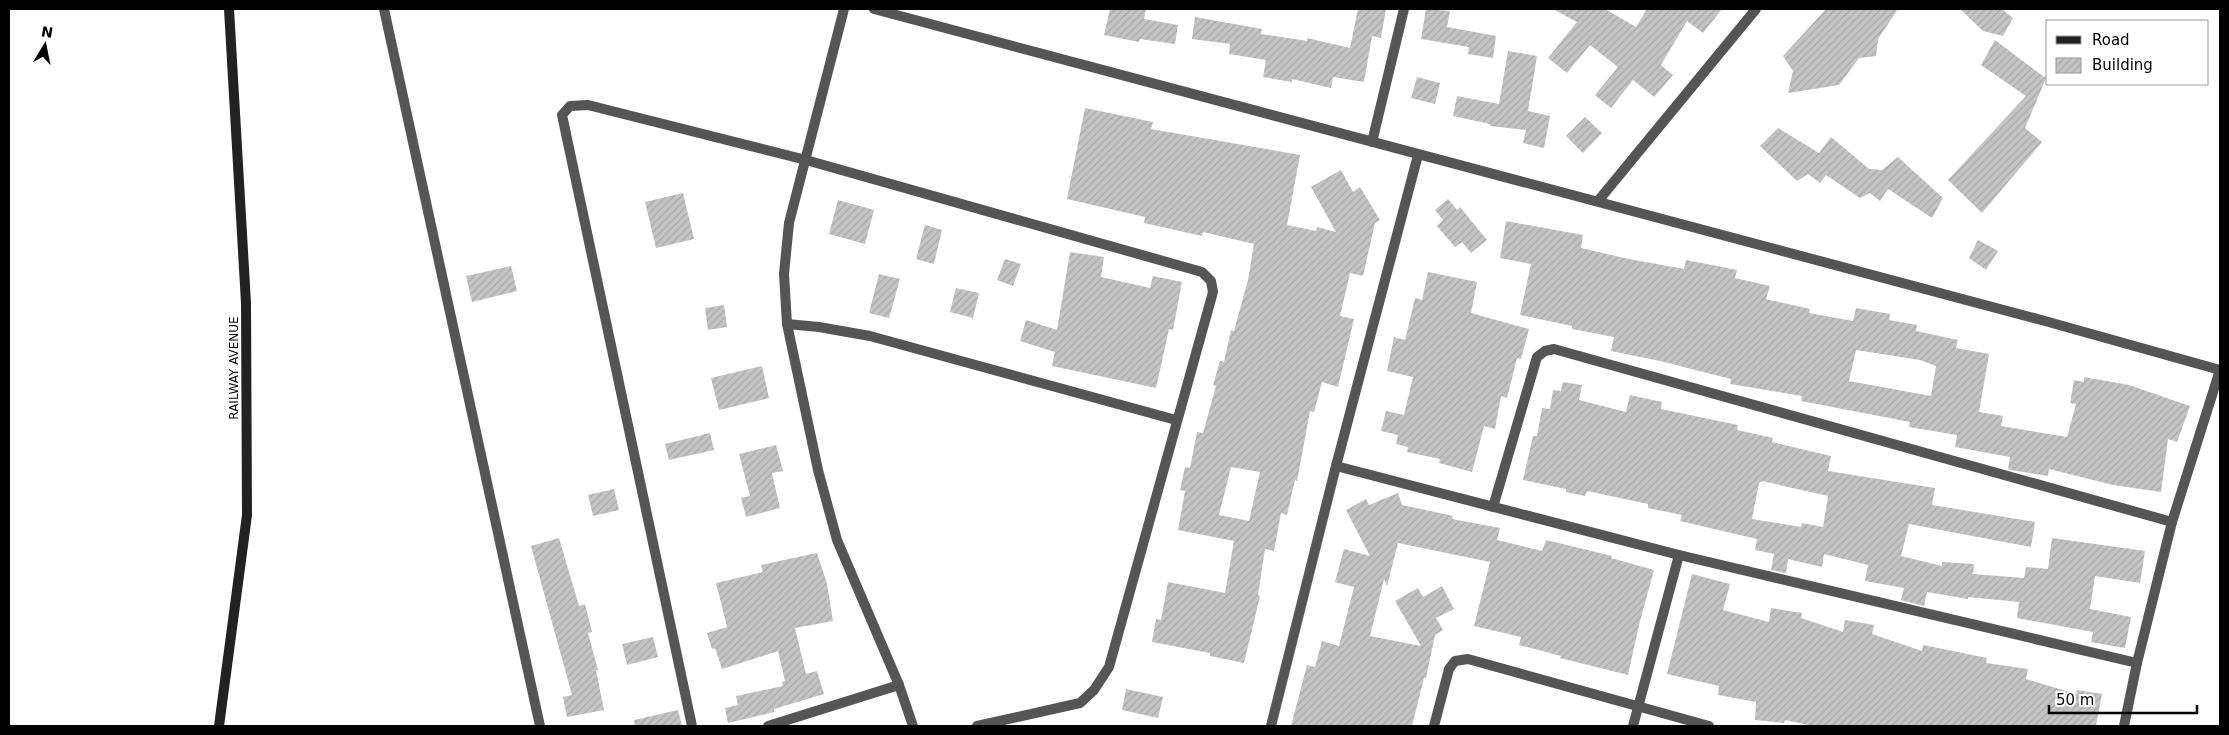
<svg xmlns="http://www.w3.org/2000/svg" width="2229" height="735" viewBox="0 0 2229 735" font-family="'DejaVu Sans',sans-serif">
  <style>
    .building { fill: url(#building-hatch); fill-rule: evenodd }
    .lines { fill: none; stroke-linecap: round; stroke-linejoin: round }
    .street { stroke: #555; stroke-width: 10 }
    .secondary { stroke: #222; stroke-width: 10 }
    .labels { text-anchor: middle; stroke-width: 5; stroke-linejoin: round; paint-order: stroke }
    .street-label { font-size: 12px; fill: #000; stroke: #fff }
  </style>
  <defs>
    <pattern id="building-hatch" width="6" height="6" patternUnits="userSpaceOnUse" patternTransform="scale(1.25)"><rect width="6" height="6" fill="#c4c4c4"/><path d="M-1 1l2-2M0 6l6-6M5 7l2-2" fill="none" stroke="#a7a7a7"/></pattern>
  </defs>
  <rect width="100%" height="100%" fill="#fff"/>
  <g class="building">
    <path d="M1110,9H1146L1144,19L1178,25L1175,44L1140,39L1139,42L1104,35Z"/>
    <path d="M1358,9H1386L1381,38L1372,36L1364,82L1333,77L1331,88L1292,79V82L1263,77L1266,60L1229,54L1230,44L1192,39L1195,17L1262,29L1261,34L1307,41V38L1350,48Z"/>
    <path d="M1426,9L1450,11L1447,27L1496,36L1493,58L1468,54L1469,47L1421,39Z"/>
    <path d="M1553,9H1605L1636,27L1647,9H1722L1703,33L1687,21L1661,65L1673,75L1654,97L1633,80L1611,108L1595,95L1618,67L1590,45L1567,73L1548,58L1577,22Z"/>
    <path d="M1826,9H1898L1878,39L1876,56L1859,58L1839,85L1788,93L1793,71L1783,56Z"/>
    <path d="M1960,9H2002L2013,18L2003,36L1983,31Z"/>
    <path d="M1995,40L2044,77L2047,76L2025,128L2042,142L1982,213L1948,180L2026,96L1981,65Z"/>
    <path d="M1508,51L1537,56L1528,111L1550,116L1544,148L1523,143L1526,130L1490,126V124L1453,116L1457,96L1499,104Z"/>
    <path d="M1417,77L1440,83L1435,104L1411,98Z"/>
    <path d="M1085,108L1153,122L1151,129L1300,155L1287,225L1316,231L1317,227L1336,232L1311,187L1341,170L1353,192L1360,187L1380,220L1375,223L1363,276L1350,273L1340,316L1354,319L1338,387L1322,382L1314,412L1310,411L1297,481L1295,480L1287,515L1281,513L1274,551L1265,549L1258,595L1260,596L1244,663L1210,656V653L1152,642L1156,619L1161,620L1168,582L1225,593L1234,541L1178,530L1185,491L1180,490L1185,467L1190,468L1197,432L1203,433L1216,386L1213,385L1220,361L1224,362L1231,330L1234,331L1248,280L1254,244L1203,232L1202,236L1144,223L1145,217L1067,199ZM1231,467L1260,472L1249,521L1219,515Z"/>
    <path d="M1585,117L1602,133L1583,153L1566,136Z"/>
    <path d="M1778,128L1819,153L1831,137L1869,169L1882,170L1898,157L1943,198L1932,218L1888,189L1880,201L1870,193L1860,198L1826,175L1820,183L1808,174L1797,181L1760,146Z"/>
    <path d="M683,193L694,239L656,248L645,202Z"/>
    <path d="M1448,199L1457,210L1460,207L1487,240L1471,253L1462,242L1455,247L1437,226L1443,220L1435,210Z"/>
    <path d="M838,200L874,210L865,244L829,234Z"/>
    <path d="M1506,221L1583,235L1581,248L1629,259L1684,269L1686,260L1737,270L1735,278L1770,286L1766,299L1810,309L1809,313L1853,321L1856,308L1890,314L1889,320L1917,325L1916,331L1958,340L1956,348L1989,354L1979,412L2003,416L2001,426L2067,437L2076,404L2070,403L2074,380L2084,382V377L2129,385L2190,406L2177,442L2168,439L2161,492L2113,485L2049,469L2048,476L2011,470L2008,469L2010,457L1955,447L1957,435L1909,427L1910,422L1801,401L1802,396L1730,384L1731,379L1660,361L1611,351L1614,337L1572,329V326L1520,315L1531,264L1500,258ZM1856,350L1920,360L1936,366L1931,396L1849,381Z"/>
    <path d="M925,225L942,230L934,264L916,259Z"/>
    <path d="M1978,240L1998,251L1986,270L1969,258Z"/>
    <path d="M1070,252L1104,257L1101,277L1150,288L1153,276L1182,282L1173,330L1169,329L1156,388L1052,366L1055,352L1020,341L1026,320L1057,330Z"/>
    <path d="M1005,259L1021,264L1013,286L997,280Z"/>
    <path d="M511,266L517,291L472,302L466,276Z"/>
    <path d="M1428,272L1477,282L1471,313L1529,329L1521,359L1517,358L1507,398L1501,396L1495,429L1484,426L1472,472L1439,463L1440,459L1407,452L1408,447L1396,444L1398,435L1381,431L1386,411L1404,415L1413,377L1387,371L1394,337L1405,340L1415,298L1422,300Z"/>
    <path d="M879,274L900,279L889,318L869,313Z"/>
    <path d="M956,288L979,293L973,318L950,312Z"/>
    <path d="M724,305L727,327L708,330L705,308Z"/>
    <path d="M762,366L769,398L719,410L711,378Z"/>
    <path d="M1563,382L1582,385L1579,400L1626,412L1630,395L1662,402L1661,409L1738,425L1737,430L1773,438L1772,442L1831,456L1828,471L1935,488L1932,505L2035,522L2031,547L1909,524L1901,556L1942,566V562L1974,564L1973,574L2024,578L2026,567L2048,569L2052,538L2145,551L2140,583L2095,576L2090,609L2131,617L2125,648L2091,642L2093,632L2017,618L2019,602L1968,597V599L1927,592L1924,606L1901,600L1904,588L1865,581L1868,565L1824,554L1822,567L1788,559L1786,573L1771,570L1774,554L1755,550L1757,539L1680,521L1682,515L1648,508V504L1587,491L1585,496L1566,492V489L1523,480L1533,436H1537L1542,408L1550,409L1553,390L1561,391ZM1762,481L1828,496L1823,527L1802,523L1801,527L1752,519L1759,483Z"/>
    <path d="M710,433L714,450L669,460L665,444Z"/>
    <path d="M776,445L783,471L772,473L780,508L746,517L741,498L750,496L739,454Z"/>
    <path d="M614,489L619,510L593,516L588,495Z"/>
    <path d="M1398,493L1402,505L1453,516L1452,519L1500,528L1497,540L1542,551L1546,540L1612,556L1611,558L1654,570L1639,625L1628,675L1560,658L1561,656L1519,645L1521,637L1474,626L1490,562L1398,543L1387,586L1384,579L1370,636L1421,646L1395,601L1418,588L1423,597L1442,586L1454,609L1436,618L1443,630L1435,635L1426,678H1424L1412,726H1291L1307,665L1315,667L1322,641L1339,646L1354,587L1335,582L1344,549L1370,556L1346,510L1366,499L1369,505Z"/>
    <path d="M559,538L579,606L585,604L592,632L588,633L598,670H596L604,710L567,717L563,697L572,695L531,546Z"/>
    <path d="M817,553L827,584L833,621L795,628L806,674L817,671L824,694L774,709V712L728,723L725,708L738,705L736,696L783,686L782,682L785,681L778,651L722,669L715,648L712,649L707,633L727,627L716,583L763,572L761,565Z"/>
    <path d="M1692,574L1730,584L1723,610L1769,622L1771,608L1802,613L1801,618L1843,632L1845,620L1874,625L1872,634L1922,651L1923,645L1987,658L1986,663L2028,669L2026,679L2076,694L2077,690L2102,694L2096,726H1813L1785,720L1784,723L1755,720L1756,702L1718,695L1719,686L1667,674Z"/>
    <path d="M653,637L658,657L627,665L622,644Z"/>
    <path d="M1126,689L1163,697L1158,718L1122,710Z"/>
    <path d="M678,710L682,726H635L634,720Z"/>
  </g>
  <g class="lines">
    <g class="street">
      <path d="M384,9L540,726"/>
      <path d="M844,9L789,223L784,274L787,324L818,470L837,540L899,685L913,726"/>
      <path d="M874,9L2045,321L2220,370"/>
      <path d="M1372,142L1404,9"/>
      <path d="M1598,201L1756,9"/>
      <path d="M787,324L819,327L870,336L1176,420"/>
      <path d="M1336,466L1679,555L2137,663"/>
      <path d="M1493,507L1537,357L1545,351L1554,349L2172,522"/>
      <path d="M692,726L562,115L570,106L588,105L806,160L1202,272L1211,281L1213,292L1109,667L1094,690L1080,703L977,726"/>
      <path d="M768,726L899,685"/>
      <path d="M1271,726L1336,466L1418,155"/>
      <path d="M1434,726L1449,669L1455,661L1468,659L1709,726"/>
      <path d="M1633,726L1679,555"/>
      <path d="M2124,726L2137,663L2172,522L2220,370"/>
    </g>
    <path class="secondary" d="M219,726L247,515L246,303L229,9"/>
  </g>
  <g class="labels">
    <g class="street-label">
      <text transform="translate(234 368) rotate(-90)" y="4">RAILWAY AVENUE</text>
    </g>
  </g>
  <rect width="2229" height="735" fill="none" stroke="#000000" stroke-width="20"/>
  <rect x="2046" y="20" width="162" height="65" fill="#ffffff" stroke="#999999"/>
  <rect x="2056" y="36" width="25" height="8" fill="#222222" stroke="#999999"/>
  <text x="2092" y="45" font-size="15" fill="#000000">Road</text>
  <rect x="2056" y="58" width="25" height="15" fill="url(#building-hatch)" stroke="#999999"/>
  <text x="2092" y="70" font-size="15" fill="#000000">Building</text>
  <g transform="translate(45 45) rotate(10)" stroke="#ffffff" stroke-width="4" paint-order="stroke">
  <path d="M0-4L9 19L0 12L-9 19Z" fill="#000000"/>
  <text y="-8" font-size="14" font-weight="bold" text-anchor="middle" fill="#000000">N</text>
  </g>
  <path d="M2049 705v8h148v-8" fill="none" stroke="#000000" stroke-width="2.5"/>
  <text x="2056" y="705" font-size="15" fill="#000000" stroke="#ffffff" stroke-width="4" paint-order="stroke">50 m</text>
</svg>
